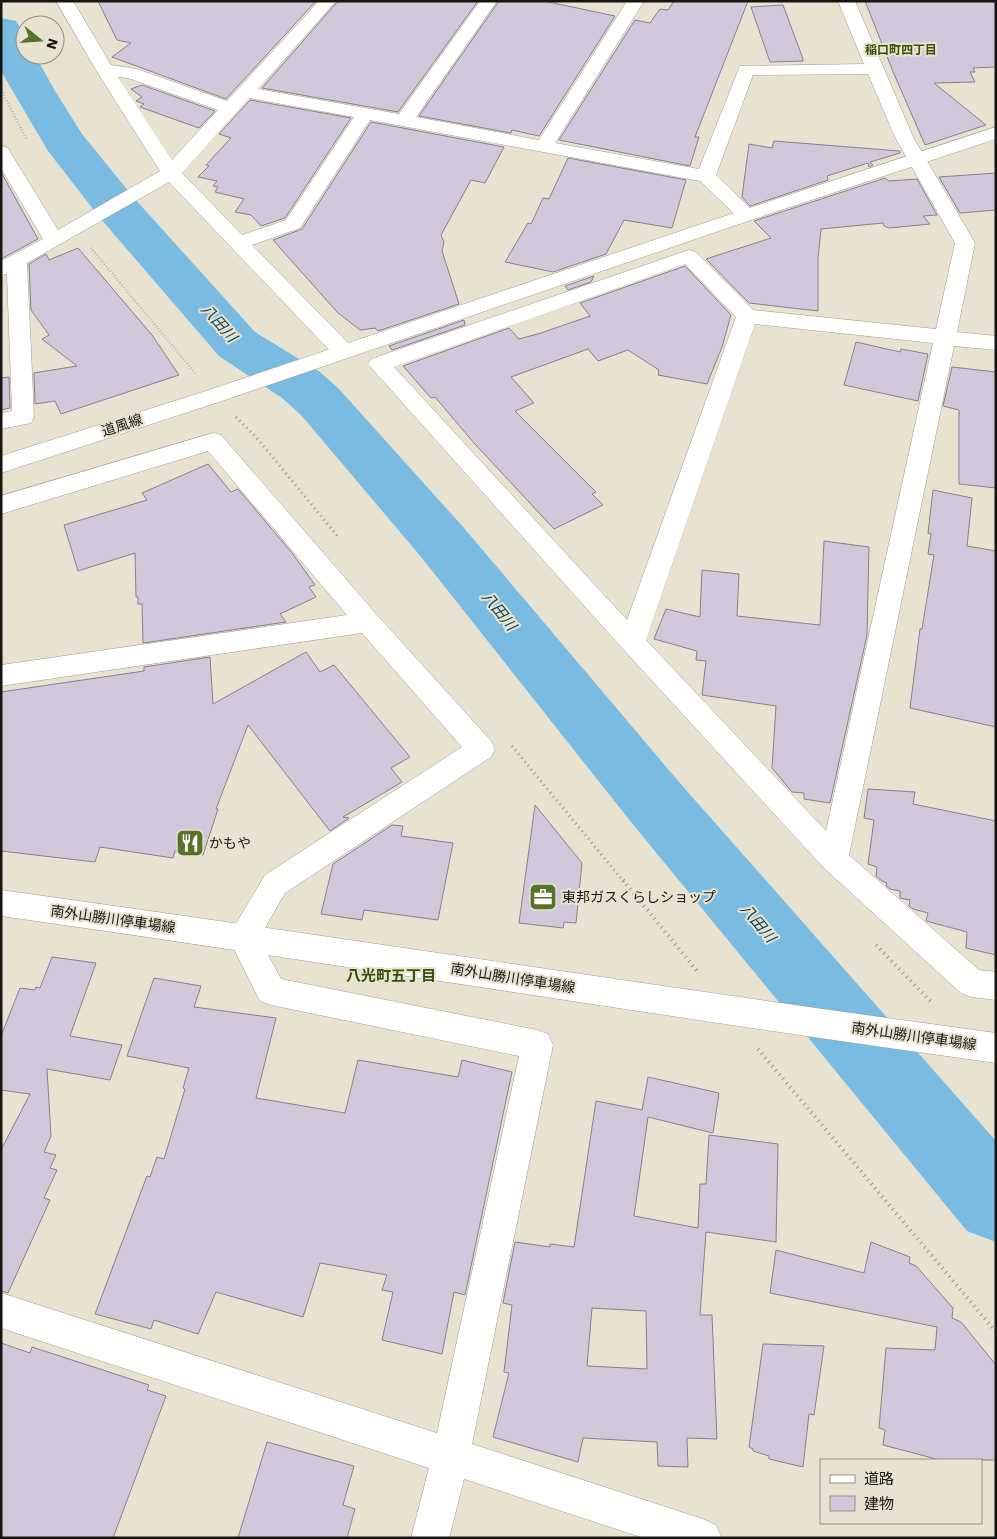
<svg xmlns="http://www.w3.org/2000/svg" width="997" height="1539" viewBox="0 0 997 1539" font-family="'Work Sans','Noto Sans JP',sans-serif">
  <style>
    .lines { fill: none; stroke-linecap: round; stroke-linejoin: round }
    .river { fill: #7abbe1; fill-rule: evenodd }
    .building { fill: #d1c9db; stroke: #877f8f; fill-rule: evenodd }
    .minor-casing { stroke: #a19e8c; stroke-width: 1 }
    .tertiary-casing { stroke: #a19e8c; stroke-width: 1 }
    .secondary-casing { stroke: #a19e8c; stroke-width: 1 }
    .path-far2 { stroke: #989486; stroke-width: 2.5; stroke-dasharray: 0.5 2.5; stroke-linecap: butt }
    .path-far1 { stroke: #989486; stroke-width: 3; stroke-dasharray: 1 4; stroke-linecap: butt }
    .path { stroke: #989486; stroke-width: 4; stroke-dasharray: 1 4.5; stroke-linecap: butt }
    .minor { fill: #fff; fill-rule: evenodd }
    .tertiary { fill: #fff; fill-rule: evenodd }
    .secondary { fill: #fff; fill-rule: evenodd }
    .labels { text-anchor: middle; stroke-width: 4; stroke-linejoin: round; paint-order: stroke }
    .far-neighbourhood-label { font-size: 12px; font-weight: bold; fill: #375108; stroke: #e7e3d0 }
    .street-label { font-size: 14px; fill: #17150f; stroke: #e7e3d0 }
    .poi-label { font-size: 14px; fill: #17150f; stroke: #e7e3d0; text-anchor: start }
    .water-label { font-size: 15px; font-style: italic; fill: #063e58; stroke: #e7e3d0 }
    .neighbourhood-label { font-size: 15px; font-weight: bold; fill: #375108; stroke: #e7e3d0 }
  </style>
  <rect width="100%" height="100%" fill="#e7e3d0"/>
  <g class="lines">
    <path class="river" d="M1,18L16,21L25,36V55H35L55,91L82,134L134,198L255,332L320,372L339,389L464,528L679,782L996,1141V1242L967,1231L631,822L422,558L301,415L282,398L219,356L100,218L48,151L1,71Z"/>
  </g>
  <g class="building">
    <path d="M98,1H316L226,99L112,57L131,43L117,40Z"/>
    <path d="M338,1H478L398,112L262,88Z"/>
    <path d="M499,1H544L615,16L539,136L512,130L511,133L419,116Z"/>
    <path d="M674,1H748L695,137H699L690,166L559,140L635,20L650,23L660,9L668,10Z"/>
    <path d="M865,1H996V67L973,68L975,72H970L975,82L934,83L986,125L925,145L894,74Z"/>
    <path d="M783,5L803,59V61L770,62L751,7Z"/>
    <path d="M142,85L215,111L199,128L193,126L140,107L144,104L136,101L142,97L131,89Z"/>
    <path d="M250,100L351,118L285,218L261,226L251,215L235,212L244,199L215,192L218,187L213,186L217,181L198,177L209,166L206,165L231,138L219,134Z"/>
    <path d="M371,122L504,147L485,183L471,180L441,235L444,242L442,251L459,304L378,331L375,328L360,330L338,313L273,240L302,229Z"/>
    <path d="M774,141L900,151V153L870,162L873,165L869,167L868,163L827,176L828,180L750,206L742,197L749,144L772,148Z"/>
    <path d="M568,158L686,180L672,228L624,220L606,254L553,272L505,262L528,223L531,224L543,198L549,199Z"/>
    <path d="M1,172L38,239L1,259Z"/>
    <path d="M996,173V210L960,213L939,177Z"/>
    <path d="M885,178L889,181L917,179L937,215L923,216L930,224L889,228L884,226L883,223L821,229L818,259V311L749,303L706,259L771,238L754,221Z"/>
    <path d="M78,248L152,335L179,375L61,414L55,401L35,404L34,373L77,366L42,339L49,335L31,310L29,264L46,254L49,260Z"/>
    <path d="M685,266L731,315L722,347L707,384L658,375L659,370L628,350L598,361L588,349L511,377L534,403L515,411L596,492L592,494L603,505L554,529L474,443L435,397L431,398L403,366L509,328L519,339L541,333L590,316L580,303Z"/>
    <path d="M594,276L591,282L568,290L565,286Z"/>
    <path d="M464,320L465,325L392,350L389,346Z"/>
    <path d="M856,342L900,352L901,349L928,354L918,401L844,385Z"/>
    <path d="M952,367L996,372V488L959,484V410L943,406Z"/>
    <path d="M9,377L10,408L1,410V378Z"/>
    <path d="M208,464L231,492L238,489L292,553L315,585L309,587L316,597L280,614L286,622L143,643L142,604H138V597H136L135,553L78,571L64,525L147,500L142,493Z"/>
    <path d="M933,490L972,498L967,546L996,551V727L910,708L920,629H922L934,555L928,554L931,534L928,533Z"/>
    <path d="M824,541L869,547L867,635L830,803L804,799V793L792,792L772,768L776,706L702,695L706,661L696,660L697,651L654,639L666,609L700,617L702,570L739,574L737,616L820,625Z"/>
    <path d="M306,652L320,672L334,665L410,757L391,768L402,782L343,817L349,818L330,831L248,725L216,809H218L203,855L175,851L173,858L100,847L95,862L1,851V692L144,671V667L210,657L213,704Z"/>
    <path d="M868,789L915,792L913,804L996,821V955L966,948L967,932L926,921L928,913L913,909L909,906L910,900L900,898V891L890,889L886,886L887,883L882,881L876,876L877,867L868,864L874,820L864,818Z"/>
    <path d="M535,805L582,863L576,923L564,922L563,928L519,923Z"/>
    <path d="M392,825L403,826L401,836L453,843L438,920L364,910L362,920L321,914L333,864Z"/>
    <path d="M52,957L96,963L70,1036L122,1045L110,1080L47,1069L51,1136L44,1152L56,1155L50,1168L57,1170L44,1198L50,1200L8,1293L1,1291V1150L30,1094L1,1090V1036L20,988L35,990L36,987L40,988Z"/>
    <path d="M154,978L201,986L194,1007L276,1018L256,1098L345,1113L358,1060L458,1077L462,1060L512,1072L465,1295L454,1292L442,1354L382,1340L393,1292L382,1290L387,1275L320,1263L303,1317L216,1292L198,1334L154,1320L151,1329L95,1314L147,1176L150,1177L157,1157L164,1159L185,1089L183,1088L189,1068L127,1056Z"/>
    <path d="M648,1077L719,1093L713,1133L648,1117L634,1216L698,1228L700,1184H706L709,1135L778,1144L776,1242L706,1232L700,1315H712L717,1439L687,1438L688,1467L658,1466L657,1442L583,1438L578,1462L493,1437L509,1373L504,1372L512,1305L503,1303L515,1242L550,1247V1244L574,1247L596,1101L642,1110ZM592,1308L646,1311L647,1369L587,1366Z"/>
    <path d="M871,1242L910,1257L909,1263L916,1266L953,1308L952,1318L961,1322L996,1365V1460H940L883,1445L885,1430L879,1428L886,1348L935,1350L937,1327L770,1293L776,1250L864,1273Z"/>
    <path d="M1,1343L30,1353L32,1347L149,1385L147,1390L166,1396L113,1538H1Z"/>
    <path d="M763,1344L824,1346L814,1415L809,1414L803,1467L769,1459V1456L753,1451V1449L749,1447Z"/>
    <path d="M267,1442L354,1466L343,1505L355,1509L347,1538H238Z"/>
  </g>
  <g class="lines">
    <defs>
      <g id="minor">
        <path d="M56,1H73L111,65L137,69L227,101L319,1H336L258,89L399,114L480,1H497L416,117L539,140L627,1H644L555,143L699,169L740,66L864,64L838,1H855L913,137L975,243L957,332L996,336V350L954,346L849,855L979,970L996,972V1000L972,997L961,993L824,868L623,649L368,364L371,359L689,250L696,252L753,310L936,329L955,243L895,137L868,74L753,75L716,175L757,215L754,219L747,221L740,219L700,181L370,120L300,228L252,245L351,346L354,351L351,356L343,358L335,356L169,182L27,263L34,417L31,423L1,429V413L12,411L7,274L1,275V261L43,239L1,168V146L8,148L10,152L58,230L160,171L96,70ZM118,77L128,78L218,110L172,160ZM249,98L354,117L286,220L242,235L182,173ZM685,264L736,317L627,620L394,367ZM755,324L933,343L826,831L646,640Z"/>
        <path d="M213,433L221,435L377,615L491,741L495,749L491,757L285,893L259,938L281,979L537,1030L548,1034L553,1045L472,1444L703,1519L716,1525L722,1538H644L464,1479L449,1538H411L429,1468L1,1328V1293L437,1433L519,1056L271,1005L260,1001L228,937L265,875L462,747L362,633L1,686V665L347,615L208,451L1,514V496Z"/>
      </g>
      <path id="tertiary" d="M996,127V139L754,219L222,401L1,473V456L206,391L740,211Z"/>
      <path id="secondary" d="M1,890C333,936 664,988 996,1033V1063C664,1017 333,963 1,916Z"/>
    </defs>
    <use href="#minor" class="minor-casing"/>
    <use href="#tertiary" class="tertiary-casing"/>
    <use href="#secondary" class="secondary-casing"/>
    <g class="path-far2">
      <path d="M1,90L27,140"/>
      <path d="M91,248L196,374"/>
    </g>
    <g class="path-far1">
      <path d="M236,417L256,437L339,538"/>
      <path d="M512,746L624,882"/>
    </g>
    <g class="path">
      <path d="M623,880L697,971"/>
      <path d="M876,945L932,1003"/>
      <path d="M758,1049L996,1332"/>
    </g>
    <use href="#minor" class="minor"/>
    <use href="#tertiary" class="tertiary"/>
    <use href="#secondary" class="secondary"/>
  </g>
  <defs>
    <symbol id="restaurant-square" viewBox="-11 -11 22 22"><rect x="-9" y="-9" width="18" height="18" rx="4" fill="#557329" stroke="#e7e3d0"/><path d="M-5-6h1v4h1v-4h1v4h1v-4h1v5L-1.5 .5V6h-2V.5L-5-1ZM5-6V6H3V1.5H1.5Q1.5-4 5-6Z" fill="#fff"/></symbol>
    <symbol id="office-square" viewBox="-11 -11 22 22"><rect x="-9" y="-9" width="18" height="18" rx="4" fill="#557329" stroke="#e7e3d0"/><path d="M-6-3h4V-5.5h4V-3h4V5H-6ZM-1-4.5V-3h2v-1.5ZM-6 0V1H6V0Z" fill="#fff"/></symbol>
  </defs>
  <g fill-rule="evenodd">
    <use href="#restaurant-square" x="174" y="827" width="32" height="32"/>
    <use href="#office-square" x="527" y="881" width="32" height="32"/>
  </g>
  <g class="labels">
    <g class="far-neighbourhood-label">
      <text x="901" y="54">稲口町四丁目</text>
    </g>
    <g class="street-label">
      <text transform="translate(122 425) rotate(-18)" y="5">道風線</text>
      <text transform="translate(113 919) rotate(8)" y="5">南外山勝川停車場線</text>
      <text transform="translate(513 978) rotate(9)" y="5">南外山勝川停車場線</text>
      <text transform="translate(914 1036) rotate(8)" y="5">南外山勝川停車場線</text>
    </g>
    <g class="poi-label">
      <text x="209" y="848">かもや</text>
      <text x="562" y="902">東邦ガスくらしショップ</text>
    </g>
    <g class="water-label">
      <text transform="translate(219 323) rotate(48)" y="5">八田川</text>
      <text transform="translate(499 611) rotate(51)" y="5">八田川</text>
      <text transform="translate(758 923) rotate(50)" y="5">八田川</text>
    </g>
    <g class="neighbourhood-label">
      <text x="391" y="981">八光町五丁目</text>
    </g>
  </g>
  <rect width="997" height="1539" fill="none" stroke="#17150f" stroke-width="5"/>
  <rect x="820" y="1459" width="162" height="65" fill="#e7e3d0" stroke="#949183"/>
  <rect x="830" y="1475" width="25" height="8" fill="#ffffff" stroke="#949183"/>
  <text x="864" y="1484" font-size="15" fill="#17150f">道路</text>
  <rect x="830" y="1496" width="25" height="15" fill="#d1c9db" stroke="#949183"/>
  <text x="864" y="1509" font-size="15" fill="#17150f">建物</text>
  <g transform="translate(40 40) rotate(107)"><circle r="24" fill="#e7e3d0" stroke="#949183"/>
  <path d="M0-4L9 19L0 12L-9 19Z" fill="#557329"/>
  <text y="-8" font-size="14" font-weight="bold" text-anchor="middle" fill="#17150f">N</text>
  </g>
</svg>
